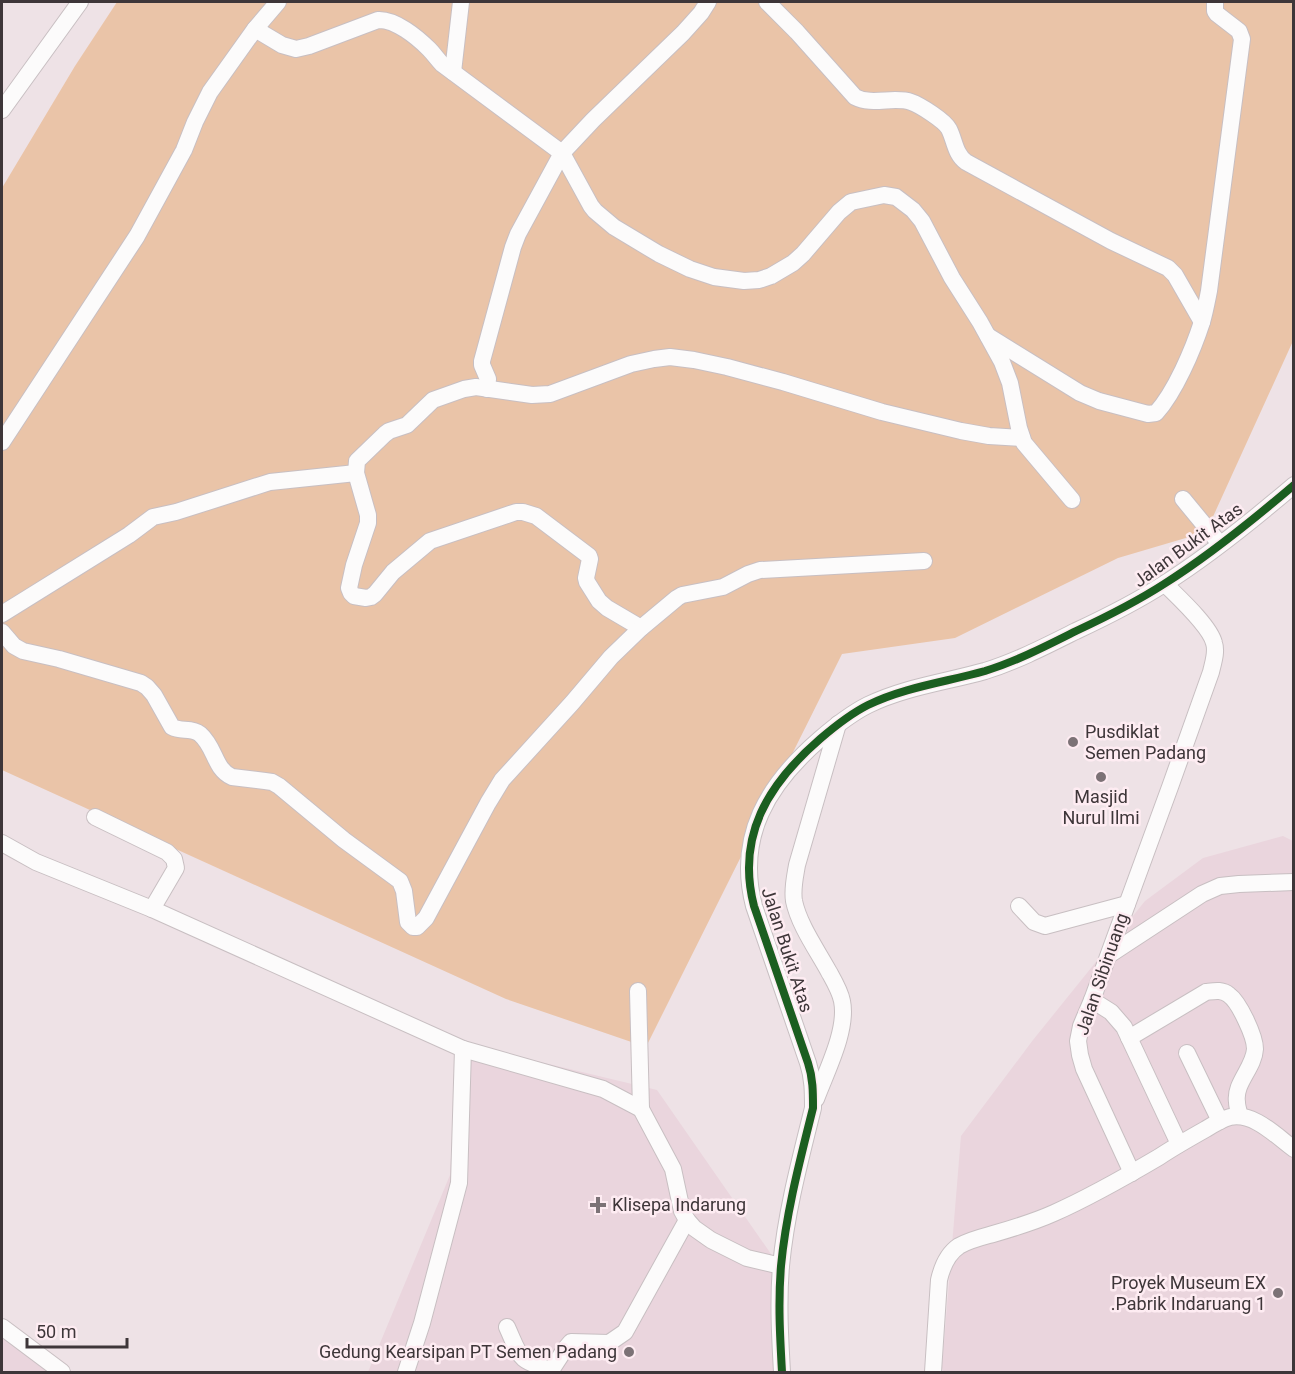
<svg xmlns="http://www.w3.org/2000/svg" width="1295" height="1374" viewBox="0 0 1295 1374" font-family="Roboto,sans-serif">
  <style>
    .built { fill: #ead5dd }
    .green { fill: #eac4a8 }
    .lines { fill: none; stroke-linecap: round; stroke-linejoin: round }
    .minor-casing { stroke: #c8bfc2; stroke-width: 18 }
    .minor { stroke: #fcfbfb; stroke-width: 16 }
    .cycleway-casing { stroke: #feecf2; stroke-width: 11 }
    .cycleway { stroke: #1b5e20; stroke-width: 8 }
    .poi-dot { fill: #7c7276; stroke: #feecf2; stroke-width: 2 }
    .labels { text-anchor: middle; stroke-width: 5; stroke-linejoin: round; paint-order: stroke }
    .street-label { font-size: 18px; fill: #3e3639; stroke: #feecf2 }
    .poi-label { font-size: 18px; fill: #3e3639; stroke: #feecf2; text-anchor: start }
  </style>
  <rect width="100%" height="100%" fill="#eee2e6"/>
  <g class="built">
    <path d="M1283,836L1293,841V1372H943L942,1367L961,1136L1033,1040L1145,901L1203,858Z"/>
    <path d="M457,1042L657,1090L771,1254L778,1372H368L450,1175Z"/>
    <path d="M2,1324L66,1372H2Z"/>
  </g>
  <path class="green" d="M117,2H1293V341L1206,532L1118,558L955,638L842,654L646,1047L506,999L2,770V188L75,66Z"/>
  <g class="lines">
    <defs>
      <g id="minor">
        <path d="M767,2L797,32L855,97C872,106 894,96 911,102C920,105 945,121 949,129C955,141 955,154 966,162L1111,241L1168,268L1175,275L1202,322"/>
        <path d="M255,29L282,45L296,49L309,46L378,20C395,19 417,37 429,49C434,54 437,59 442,64L562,153L591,206L595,211L614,227L659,254L690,269L714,277L744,281L759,280L771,276L793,263L803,254L839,212L851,202L884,195L896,197L913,210L922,221L952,278L980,322L1002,362L1010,383L1019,428L1024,443L1072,500"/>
        <path d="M453,72L461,2"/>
        <path d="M2,110L80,2"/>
        <path d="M988,336L1080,393L1099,401L1148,414L1156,413C1175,392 1193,350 1202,322C1205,312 1207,301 1209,291L1242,39L1239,31L1217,14L1215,11V2"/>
        <path d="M487,389L488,379L482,365V361L513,247L518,234L562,153L593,120L683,33L701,13L708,2"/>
        <path d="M2,442L137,236L184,150L195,122L210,92L255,29L278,2"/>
        <path d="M1183,499L1220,544"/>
        <path d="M2,614L129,535L153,517L176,512L270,482L356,473"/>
        <path d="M641,628L607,608L599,601L587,582L586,578L590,559L589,556L536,516L523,512H516L430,541L393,572L375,594L371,597L366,598L354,596L351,593L349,588L354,565L368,523V515L356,473L357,461L385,434L389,431L407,425L433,400L464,389L476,387L532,395L550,394L631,364L654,359L670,357L694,360L727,367L783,382L882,412L961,431L989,436L1022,438"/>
        <path d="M2,632L14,646L23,651L59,659L141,683L147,687L154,695L172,727C181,732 191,727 200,734C216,748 214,769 232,777L265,781L272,782L279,786L344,840L400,881L404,891L408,922L413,927H417L426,918L488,803L502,780L572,703L611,657L641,628L677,598L682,595L723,587L748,574L760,570L924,561"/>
        <path d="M95,817L167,852L174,859L176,868L152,909"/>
        <path d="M2,843L36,862L152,909L463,1049L603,1089L641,1109L673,1169L682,1211L687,1220L694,1228L711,1240L747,1258L781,1266"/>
        <path d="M1019,906L1034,922L1045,926L1127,904"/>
        <path d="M1109,955L1202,894L1220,886L1239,884L1294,882"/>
        <path d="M638,991L641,1109"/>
        <path d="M1092,1000L1111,1012L1124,1027L1179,1144"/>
        <path d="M1129,1038L1206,992C1214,991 1222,989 1229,995C1239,1002 1255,1036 1255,1049C1254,1068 1234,1083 1237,1102C1237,1107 1239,1112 1240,1116"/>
        <path d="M1187,1053L1220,1121"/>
        <path d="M816,1099C826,1072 848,1030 842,1001C840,991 834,981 829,972C817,950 799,925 794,901C792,889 795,877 797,865L838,724"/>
        <path d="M1132,1173L1084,1069L1080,1055L1078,1041L1081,1026L1092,1000L1170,787L1211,672C1213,663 1217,652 1214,643C1210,626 1178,597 1165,584"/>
        <path d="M2,1327L62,1372"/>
        <path d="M507,1327C521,1358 517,1360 551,1370"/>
        <path d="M406,1372L422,1323L459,1183L463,1049"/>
        <path d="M550,1372L565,1349L571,1342L609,1343L625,1332L687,1220"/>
        <path d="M782,1372C780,1337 778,1302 781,1266C786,1213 800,1160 813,1108C813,1092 813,1078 808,1063L754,906C736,836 768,784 820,739C834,727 850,714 868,705C905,687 946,682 985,671C1017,661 1046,646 1076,631C1106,617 1136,602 1164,584C1210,555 1253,520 1294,485"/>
        <path d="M933,1372L939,1280C942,1267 947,1254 959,1246C969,1240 982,1237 993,1234C1014,1228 1034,1222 1054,1213C1090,1197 1125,1177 1159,1157C1174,1147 1190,1138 1206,1129C1214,1124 1222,1119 1230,1117C1254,1112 1276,1136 1294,1149"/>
      </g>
    </defs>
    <use href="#minor" class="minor-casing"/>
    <use href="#minor" class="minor"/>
    <defs>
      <path id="cycleway" d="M782,1372C780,1337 778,1302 781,1266C786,1213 800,1160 813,1108C813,1092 813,1078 808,1063L754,906C736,836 768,784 820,739C834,727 850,714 868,705C905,687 946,682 985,671C1017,661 1046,646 1076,631C1106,617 1136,602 1164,584C1210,555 1253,520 1294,485"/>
    </defs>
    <use href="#cycleway" class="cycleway-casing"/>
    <use href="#cycleway" class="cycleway"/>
  </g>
  <g class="poi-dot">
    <circle cx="1073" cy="742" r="6"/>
    <circle cx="1101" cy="777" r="6"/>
    <path d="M595 1196h6v6h6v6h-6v6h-6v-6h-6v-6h6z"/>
    <circle cx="1278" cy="1293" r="6"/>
    <circle cx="629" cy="1352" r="6"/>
  </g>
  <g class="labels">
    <g class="street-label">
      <text transform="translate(1188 545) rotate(-36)" y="6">Jalan Bukit Atas</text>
      <text transform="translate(787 950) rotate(72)" y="6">Jalan Bukit Atas</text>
      <text transform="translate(1102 974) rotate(-71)" y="6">Jalan Sibinuang</text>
    </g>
    <g class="poi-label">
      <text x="1085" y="738">Pusdiklat<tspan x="1085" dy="21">Semen Padang</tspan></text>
      <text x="1101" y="803" text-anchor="middle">Masjid<tspan x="1101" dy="21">Nurul Ilmi</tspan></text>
      <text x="612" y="1211">Klisepa Indarung</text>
      <text x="1266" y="1289" text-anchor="end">Proyek Museum EX<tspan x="1266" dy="21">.Pabrik Indaruang 1</tspan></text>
      <text x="617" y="1358" text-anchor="end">Gedung Kearsipan PT Semen Padang</text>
    </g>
  </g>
  <rect width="1295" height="1374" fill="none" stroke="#3e3639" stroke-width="6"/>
  <path d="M27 1338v9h100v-9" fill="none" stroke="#3e3639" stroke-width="3"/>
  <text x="36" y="1338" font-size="18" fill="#3e3639" stroke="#feecf2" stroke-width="4.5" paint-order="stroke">50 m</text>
</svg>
